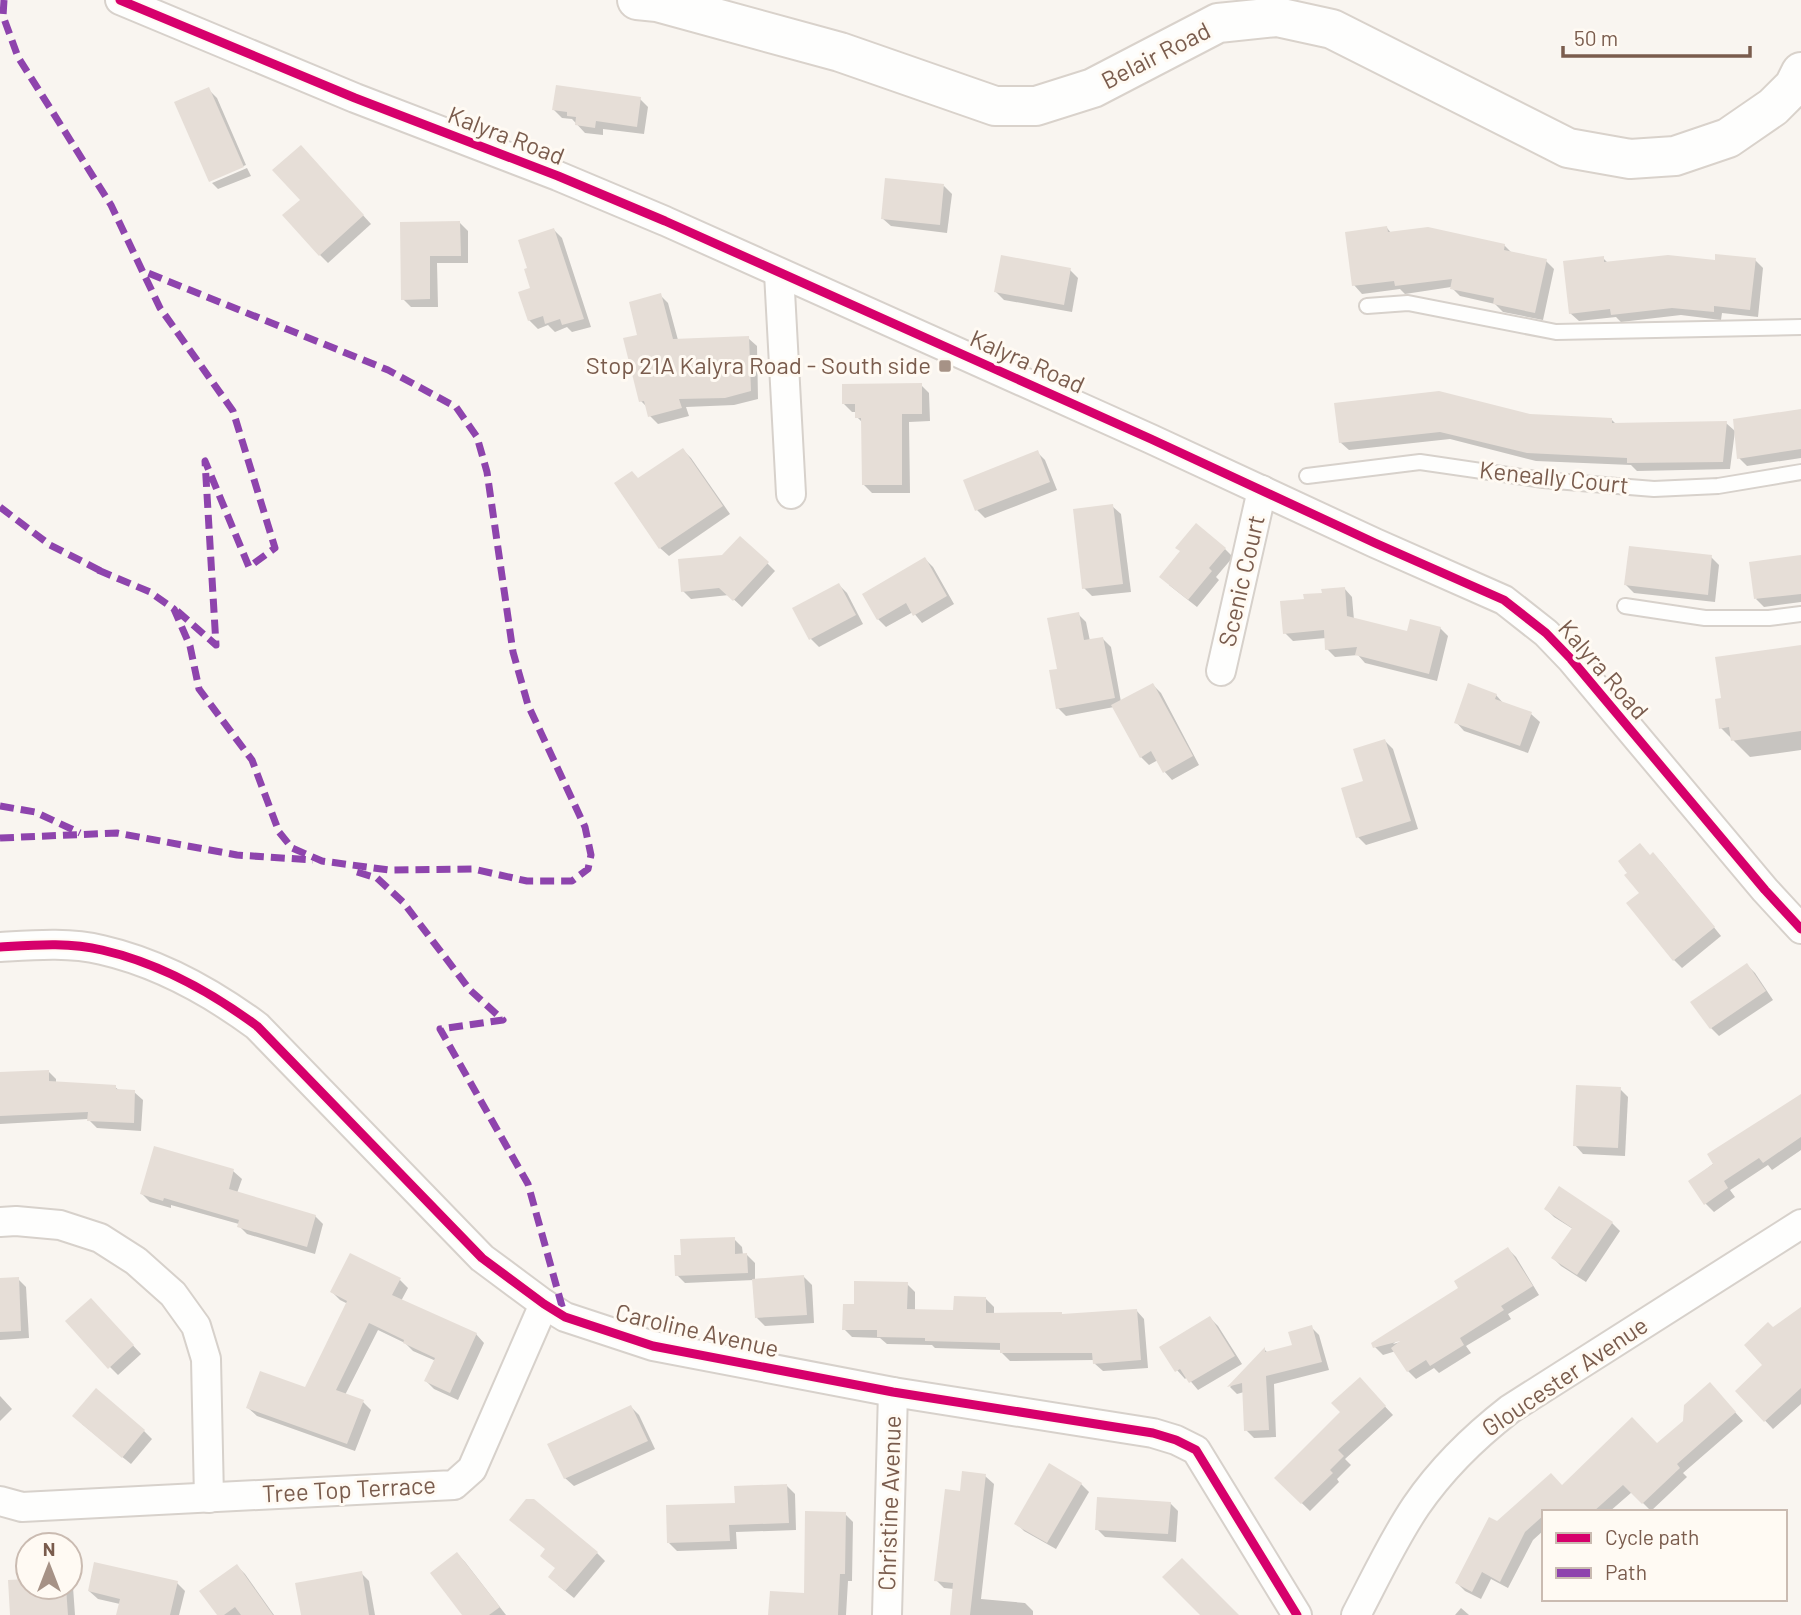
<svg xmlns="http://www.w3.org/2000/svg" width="1801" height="1615" viewBox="0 0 1801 1615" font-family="Barlow,sans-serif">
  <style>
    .shadow { fill: #0003; fill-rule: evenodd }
    .building { fill: #e6ded7 }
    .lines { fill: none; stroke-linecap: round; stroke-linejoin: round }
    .lane-casing { stroke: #d7d1cb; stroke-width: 18 }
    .street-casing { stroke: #d7d1cb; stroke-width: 32 }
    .secondary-casing { stroke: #d9d2cb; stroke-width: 42 }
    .lane { stroke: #fefefd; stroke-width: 14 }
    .street { stroke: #fefefd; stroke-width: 28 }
    .secondary { stroke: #fefefd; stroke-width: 38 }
    .quiet { stroke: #8e44ad; stroke-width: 7; stroke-dasharray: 14 7; stroke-linecap: butt }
    .cycleway-casing { stroke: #fffaf3; stroke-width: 13 }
    .cycleway { stroke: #d6006c; stroke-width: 9 }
    .poi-dot { fill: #a69286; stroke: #fffaf3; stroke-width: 2.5 }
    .labels { text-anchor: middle; stroke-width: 6; stroke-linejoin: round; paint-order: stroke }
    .street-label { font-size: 24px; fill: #7a5c4d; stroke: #fffaf3 }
    .poi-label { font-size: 24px; fill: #7a5c4d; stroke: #fffaf3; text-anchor: end }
  </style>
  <rect width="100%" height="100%" fill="#f9f5f0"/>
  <g class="shadow">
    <path d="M208,89L217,98L246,165L211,179V182Z"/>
    <path d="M640,99L648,107L644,134L603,129V135L585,133L572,119L562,118L554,110Z"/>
    <path d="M308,155L371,224L328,263L320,255L302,200Z"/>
    <path d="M247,168L251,176L218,189L212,183Z"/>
    <path d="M944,186L952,194L947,233L891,226L882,218Z"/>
    <path d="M460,223L468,231V263H437L438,307H411L403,299L402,224Z"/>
    <path d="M1387,228L1392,234L1504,245L1513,254L1546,261L1554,269L1543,320L1503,312L1495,304L1460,296L1451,287L1405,294L1400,289L1362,294L1354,285Z"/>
    <path d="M554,230L562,238L591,327L572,332L567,327L555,332L548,325L538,329L529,320L532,289Z"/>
    <path d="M1603,258L1608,263L1755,260L1763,268L1758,317L1722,313L1721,320L1681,315L1621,322L1616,317L1579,321L1570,313Z"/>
    <path d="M1070,270L1078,278L1072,312L1004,300L996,292Z"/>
    <path d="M660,295L668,303L678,340L748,338L757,346L758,399L734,405L686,407L689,416L658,424L650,416L648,408L641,401L639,336Z"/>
    <path d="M921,385L929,393L930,421L909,422L910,493H872L864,485L863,423L857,417V412H852L844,404Z"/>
    <path d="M1801,411V458L1747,466L1739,458Z"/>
    <path d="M1530,416L1611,419L1616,424L1726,423L1735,431L1730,469L1637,471L1631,465L1536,461L1450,439L1349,450L1340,442Z"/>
    <path d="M683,450L691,458L730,514L669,556L660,548L639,480Z"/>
    <path d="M1037,452L1045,460L1057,490L985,518L977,510Z"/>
    <path d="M1112,506L1121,514L1131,592L1092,596L1084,588Z"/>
    <path d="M1225,549L1233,557L1216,577L1219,580L1197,607L1169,585Z"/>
    <path d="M1711,557L1719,565L1715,602L1634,593L1626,585Z"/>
    <path d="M1801,557V602L1764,607L1756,599Z"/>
    <path d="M925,559L933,567L954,604L922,623L913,612L886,627L878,619Z"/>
    <path d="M767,563L775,571L742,607L729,595L691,599L683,591Z"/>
    <path d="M839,585L847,593L863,624L819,647L811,639L794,609Z"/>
    <path d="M1344,588L1352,597L1354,620L1409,633L1440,628L1448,636L1437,681L1365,663L1358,655L1335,657L1327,649L1326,638L1293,641L1285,633L1305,601Z"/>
    <path d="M1078,614L1086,622L1090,641L1103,639L1111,647L1121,702L1153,685L1161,693L1199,765L1172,780L1164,771L1158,760L1149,765L1141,757L1114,707L1066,716L1058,708L1059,670Z"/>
    <path d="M1801,646V750L1750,757L1721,728L1723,700Z"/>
    <path d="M1496,695L1504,704L1531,714L1540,722L1528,753L1464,731L1456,722Z"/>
    <path d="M1385,741L1393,749L1418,829L1366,845L1358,837L1365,782Z"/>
    <path d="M1650,856L1661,862L1721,936L1682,968L1674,960L1641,893Z"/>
    <path d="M1747,965L1755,973L1773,1000L1719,1036L1711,1028Z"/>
    <path d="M48,1071L56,1079V1083L115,1087L120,1091L134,1092L143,1100L141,1131L97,1128L88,1119L0,1124V1074Z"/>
    <path d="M1620,1089L1628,1097L1625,1156L1583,1154L1575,1145Z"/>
    <path d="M1801,1095V1150L1772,1170L1768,1165L1730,1190L1735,1197L1714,1212L1705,1203L1691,1181Z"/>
    <path d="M233,1171L242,1179L237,1193L315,1216L323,1224L315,1254L247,1234L239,1226V1224L171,1205V1208L150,1202L142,1194Z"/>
    <path d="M1546,1209L1612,1223L1620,1231L1586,1282L1561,1266L1553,1258L1573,1229L1554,1217Z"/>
    <path d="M734,1239L742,1247L743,1255H747L755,1263V1280L804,1277L812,1285L814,1323L765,1326L757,1318L754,1280L685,1283L677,1275Z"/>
    <path d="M1508,1249L1516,1257L1539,1295L1508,1314L1511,1319L1466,1346L1471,1353L1439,1373L1434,1368L1416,1379L1408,1371L1396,1351L1383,1355L1375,1347L1461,1289ZM1398,1339L1408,1340L1393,1344Z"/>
    <path d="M18,1279L26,1287L29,1338L0,1340V1280Z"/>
    <path d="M400,1280L408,1288L401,1301L476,1334L484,1343L458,1400L434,1389L426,1381L436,1361L413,1351L405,1343L378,1330L345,1395L363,1402L371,1410L355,1451L257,1416L248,1408L306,1390L348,1304L340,1300L332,1292Z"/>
    <path d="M907,1284L915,1292V1311L955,1312L986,1299L994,1307V1315L1063,1316L1136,1310L1144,1319L1148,1368L1103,1371L1094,1363V1360L1010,1361L1002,1353V1350L935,1348L932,1345L887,1344L880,1338L852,1337L844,1329L855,1306Z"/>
    <path d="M99,1309L141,1354L118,1375L110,1367Z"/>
    <path d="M1801,1309V1404L1773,1429L1737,1391L1765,1365L1773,1329Z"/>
    <path d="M1210,1318L1218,1326L1242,1364L1198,1390L1187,1377L1185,1379L1177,1370Z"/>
    <path d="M1311,1327L1319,1335L1329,1370L1274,1384L1276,1437L1254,1438L1246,1430L1244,1392L1237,1394L1230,1387L1265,1350L1268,1353L1294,1346Z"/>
    <path d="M1359,1379L1393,1415L1345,1459L1351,1465L1337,1479L1339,1482L1310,1511L1276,1478L1342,1412Z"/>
    <path d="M1718,1393L1743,1421L1683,1473L1687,1477L1651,1511L1632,1492L1609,1512H1544V1530L1533,1540L1508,1588L1491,1579L1481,1599L1465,1591L1457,1583L1497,1523L1562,1487L1657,1446Z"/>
    <path d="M0,1396L12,1409L0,1421Z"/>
    <path d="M631,1407L639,1415L655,1449L574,1486L565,1478Z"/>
    <path d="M82,1424L144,1431L152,1439L131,1464Z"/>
    <path d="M985,1476L994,1484L981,1599L1025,1603L1033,1611V1615H952L954,1589L944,1588L936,1580L962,1493Z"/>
    <path d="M1081,1484L1089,1492L1056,1549L1024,1531L1016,1523Z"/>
    <path d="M787,1486L795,1494L796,1530L736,1532L737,1549L677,1551L669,1543Z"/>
    <path d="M1170,1503L1178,1511L1176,1542L1105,1537L1097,1529Z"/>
    <path d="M845,1514L853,1522L852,1581H848L846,1615H770L806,1595Z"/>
    <path d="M597,1553L605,1561L574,1598L558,1585Z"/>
    <path d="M457,1554L465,1562L506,1615H464Z"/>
    <path d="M237,1566L245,1574L274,1615H219Z"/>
    <path d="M361,1573L369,1581L375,1615H303Z"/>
    <path d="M28,1581V1587H70V1584L73,1587L75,1615H12Z"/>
    <path d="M177,1583L185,1591L179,1615H118L120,1604L98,1599L89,1591Z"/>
    <path d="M1461,1608L1469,1615H1455Z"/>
  </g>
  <g class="building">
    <path d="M556,85L641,97L637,127L596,121L595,128L575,125L576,117L567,116V112L552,110Z"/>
    <path d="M209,87L244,167L209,182L174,102Z"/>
    <path d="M301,145L364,215L319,256L282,215L300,200L272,170Z"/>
    <path d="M885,178L944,184L940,225L881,219Z"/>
    <path d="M460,221L461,256H430V299L401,300L400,222Z"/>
    <path d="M1387,226L1388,232L1428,227L1505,244L1504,250L1547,259L1535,313L1493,304L1494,298L1450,289L1452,279L1395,286L1394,281L1352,286L1345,232Z"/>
    <path d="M554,228L584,319L562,325L560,319L545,324L543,316L528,321L518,292L530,288L524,269L527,268L518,240Z"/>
    <path d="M1715,254L1756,258L1750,310L1714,306V312L1672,308L1611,315L1610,309L1569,314L1563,261L1604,256V262L1668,255L1715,260Z"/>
    <path d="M1001,255L1071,268L1064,305L994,292Z"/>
    <path d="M661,293L673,339L749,336L751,391L725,398L679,399L682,408L648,417L644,401L639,402L623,338L637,335L629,302Z"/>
    <path d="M922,383V414H902V485H862L861,418H855V404H842V384Z"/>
    <path d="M1439,391L1530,414L1612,418V423L1727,421L1723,462L1627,463V458L1527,453L1440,432L1339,443L1334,403Z"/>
    <path d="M1801,409V449L1737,459L1733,419Z"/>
    <path d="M683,448L723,506L659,549L614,483L632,471L638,478Z"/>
    <path d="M1038,450L1050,482L975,511L963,480Z"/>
    <path d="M1113,504L1123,584L1082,589L1073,509Z"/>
    <path d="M1196,523L1226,548L1209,568L1212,571L1188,600L1159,577L1180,551L1175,548Z"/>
    <path d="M740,536L769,562L733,601L719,588L681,592L678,559L722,555Z"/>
    <path d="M1629,546L1712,555L1708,595L1624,585Z"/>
    <path d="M1801,555V594L1754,599L1749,562Z"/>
    <path d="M925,557L947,596L913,616L906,603L877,620L862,594Z"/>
    <path d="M839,583L856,615L809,640L792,608Z"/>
    <path d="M1345,587L1347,616L1407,631L1410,619L1441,627L1429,674L1355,655L1357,647L1325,650L1324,630L1283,634L1280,601L1304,599L1303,594L1322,593L1321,589Z"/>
    <path d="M1079,612L1084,640L1103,637L1115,698L1056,709L1049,670L1057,669L1047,618Z"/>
    <path d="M1801,645V731L1731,741L1729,727L1719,729L1715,699L1721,698L1715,657Z"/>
    <path d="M1153,683L1193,756L1163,773L1151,751L1140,758L1111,705Z"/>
    <path d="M1468,683L1497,694L1495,699L1532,712L1520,746L1454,723Z"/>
    <path d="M1385,739L1411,821L1356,838L1341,788L1363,781L1353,749Z"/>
    <path d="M1640,843L1650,855L1653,852L1715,927L1673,961L1626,903L1639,893L1624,875L1627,873L1618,861Z"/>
    <path d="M1747,963L1766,991L1710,1029L1690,1002Z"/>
    <path d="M49,1070V1081L116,1085V1089L135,1090L134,1123L87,1121L88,1112L0,1116V1072Z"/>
    <path d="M1576,1085L1621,1087L1618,1148L1573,1146Z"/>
    <path d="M1801,1094V1137L1763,1163L1759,1158L1724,1181L1728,1188L1704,1205L1688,1181L1713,1164L1707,1154Z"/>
    <path d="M154,1146L234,1169L229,1189L316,1215L307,1247L237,1227L239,1220L164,1198L163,1201L140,1194Z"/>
    <path d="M1559,1186L1613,1222L1577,1275L1551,1258L1572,1228L1544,1209Z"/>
    <path d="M735,1237V1254L747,1253L748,1273L675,1276L674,1255H681L680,1239Z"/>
    <path d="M1508,1247L1533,1286L1501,1306L1504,1310L1460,1338L1464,1345L1430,1366L1426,1360L1407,1372L1391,1348L1400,1341L1373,1348L1371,1343L1458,1288L1454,1281Z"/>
    <path d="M350,1253L401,1278L392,1295L477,1333L450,1393L424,1381L435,1358L403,1343L404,1340L369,1323L336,1390L364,1400L347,1444L246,1408L260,1371L305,1387L347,1301L330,1292Z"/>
    <path d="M804,1275L807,1315L755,1318L752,1279Z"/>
    <path d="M19,1277L21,1331L0,1332V1278Z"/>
    <path d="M854,1281L908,1282L907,1309L953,1310L954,1296L986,1297V1313L1062,1312V1314L1137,1309L1141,1360L1093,1364L1092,1353H1000V1343L925,1341V1338L877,1337V1330H842L843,1304H854Z"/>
    <path d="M91,1298L134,1345L108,1369L65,1321Z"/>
    <path d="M1801,1307V1388L1764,1422L1735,1391L1762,1365L1744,1345L1768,1322L1773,1327Z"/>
    <path d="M1210,1316L1235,1356L1189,1383L1180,1369L1175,1372L1159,1347Z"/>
    <path d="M1312,1325L1322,1362L1266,1376L1269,1430L1244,1431L1242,1383L1227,1387L1265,1347V1352L1292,1345L1288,1332Z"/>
    <path d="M1360,1377L1386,1406L1338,1450L1344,1456L1330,1470L1333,1473L1301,1504L1274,1478L1340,1412L1331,1403Z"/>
    <path d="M1710,1382L1736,1412L1677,1464L1680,1468L1642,1504L1623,1485L1593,1512H1544V1515L1525,1532L1500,1582L1482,1572L1472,1592L1455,1583L1489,1517L1497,1521L1551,1473L1562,1485L1632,1417L1657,1443L1683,1421L1684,1405Z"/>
    <path d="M96,1388L145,1430L122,1458L72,1416Z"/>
    <path d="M631,1405L648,1441L564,1479L547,1444Z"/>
    <path d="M1049,1463L1082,1483L1047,1543L1014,1524Z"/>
    <path d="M962,1471L986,1474L970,1615H950L953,1583L934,1581L945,1489L960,1491Z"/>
    <path d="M787,1484L789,1523L729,1525L730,1541L667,1543L666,1505L735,1503L734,1486Z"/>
    <path d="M1097,1497L1171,1502L1168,1534L1095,1530Z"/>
    <path d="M526,1499H534L598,1552L565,1591L548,1577L555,1568L540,1556L545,1549L509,1520Z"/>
    <path d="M805,1511L846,1512L845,1574H840L838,1615H768L770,1591L804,1593Z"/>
    <path d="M457,1552L500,1607L489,1615H462L430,1573Z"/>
    <path d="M1182,1558L1239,1615H1200L1162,1577Z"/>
    <path d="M94,1562L178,1581L170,1615H116L120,1599L88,1591Z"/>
    <path d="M237,1564L273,1615H241L235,1607L224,1615H217L199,1591Z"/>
    <path d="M362,1571L369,1615H301L295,1583Z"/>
    <path d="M28,1579V1587H66L68,1615H10L8,1580Z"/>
  </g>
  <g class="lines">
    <defs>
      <g id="lane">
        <path d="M1367,306L1408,303L1556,332L1801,327"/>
        <path d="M1307,476L1420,462L1543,480L1654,489L1718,486L1801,472"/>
        <path d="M1625,606L1705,618H1769L1801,614"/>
      </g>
      <g id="street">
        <path d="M120,0L355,98L558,176L665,221L1151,439L1375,543L1504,600L1546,633L1571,659L1765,890L1801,929"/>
        <path d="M779,273L791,494"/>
        <path d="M1221,671L1262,490"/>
        <path d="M0,947C34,945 69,942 102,950C159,963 211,992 257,1026L482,1258L544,1304L565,1317L653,1346L893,1392L1153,1433L1176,1440L1196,1450L1297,1615"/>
        <path d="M0,1222L16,1221L60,1225L100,1238L136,1261L173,1294L196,1326L206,1359L209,1498"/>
        <path d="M0,1501L22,1507L454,1485L472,1469L544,1304"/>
        <path d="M887,1615L893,1392"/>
        <path d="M1356,1615C1375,1579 1393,1540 1416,1506C1442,1468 1474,1437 1510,1409L1801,1224"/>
      </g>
      <path id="secondary" d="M637,0L657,2L840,52L995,106H1036L1093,88L1218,23L1277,17L1332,29L1568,148L1630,159L1675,156L1728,138L1773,107L1794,86L1801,72"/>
    </defs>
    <use href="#lane" class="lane-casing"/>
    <use href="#street" class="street-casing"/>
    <use href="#secondary" class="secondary-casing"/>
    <use href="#lane" class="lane"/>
    <use href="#street" class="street"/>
    <use href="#secondary" class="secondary"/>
    <g class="quiet">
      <path d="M4,0L3,16L18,57L111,205L160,308L233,411L275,548L249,567L205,461L216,645L175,609"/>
      <path d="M0,507L50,545L103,572"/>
      <path d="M98,570L150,592L174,609L190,646L199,689L252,760L279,832L292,848L322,861L389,870L473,869L527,881H572L588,869L591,855L585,827L528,705L513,652L487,472L477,437L456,407L388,370L143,271"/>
      <path d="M0,806L35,812L80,833"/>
      <path d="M0,838L117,833L237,855L313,860"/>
      <path d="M357,872L377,878L403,902L470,990L503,1020L440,1029L528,1184L565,1317"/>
    </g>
    <defs>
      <g id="cycleway">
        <path d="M120,0L355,98L558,176L665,221L1151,439L1375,543L1504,600L1546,633L1571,659L1765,890L1801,929"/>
        <path d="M0,947C34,945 69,942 102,950C159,963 211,992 257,1026L482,1258L544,1304L565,1317L653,1346L893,1392L1153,1433L1176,1440L1196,1450L1297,1615"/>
      </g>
    </defs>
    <use href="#cycleway" class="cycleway-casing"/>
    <use href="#cycleway" class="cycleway"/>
  </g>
  <rect class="poi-dot" x="938" y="359" width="14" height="14" rx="3.5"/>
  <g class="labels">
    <g class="street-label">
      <text transform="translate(1156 56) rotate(-27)" y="8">Belair Road</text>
      <text transform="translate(506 136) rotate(21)" y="8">Kalyra Road</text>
      <text transform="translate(1027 362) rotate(24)" y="8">Kalyra Road</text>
      <text transform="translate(1554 478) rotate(6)" y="8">Keneally Court</text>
      <text transform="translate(1242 581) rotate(-77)" y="8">Scenic Court</text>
      <text transform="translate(1603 670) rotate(49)" y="8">Kalyra Road</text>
      <text transform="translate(697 1331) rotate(13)" y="8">Caroline Avenue</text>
      <text transform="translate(1565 1377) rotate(-34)" y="8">Gloucester Avenue</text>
      <text transform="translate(349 1490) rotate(-3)" y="8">Tree Top Terrace</text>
      <text transform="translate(890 1503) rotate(-88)" y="8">Christine Avenue</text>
    </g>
    <g class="poi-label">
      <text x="931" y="374">Stop 21A Kalyra Road - South side</text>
    </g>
  </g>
  <rect x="1542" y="1510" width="245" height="91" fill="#fffaf3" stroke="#cabbb1" stroke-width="2"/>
  <rect x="1556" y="1533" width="35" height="10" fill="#d6006c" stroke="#cabbb1" stroke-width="2"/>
  <text x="1605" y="1545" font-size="21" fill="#7a5c4d">Cycle path</text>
  <rect x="1556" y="1568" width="35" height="10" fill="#8e44ad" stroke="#cabbb1" stroke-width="2"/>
  <text x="1605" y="1580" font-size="21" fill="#7a5c4d">Path</text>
  <g transform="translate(49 1566)"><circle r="33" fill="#fffaf3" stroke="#cabbb1" stroke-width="2"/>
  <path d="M0-5L12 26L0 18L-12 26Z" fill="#a69286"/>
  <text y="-10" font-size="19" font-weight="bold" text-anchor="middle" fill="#7a5c4d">N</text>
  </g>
  <path d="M1563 46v10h187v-10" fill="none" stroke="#7a5c4d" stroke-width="3.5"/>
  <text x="1574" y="46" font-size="21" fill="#7a5c4d" stroke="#fffaf3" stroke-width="5" paint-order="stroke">50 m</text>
</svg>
